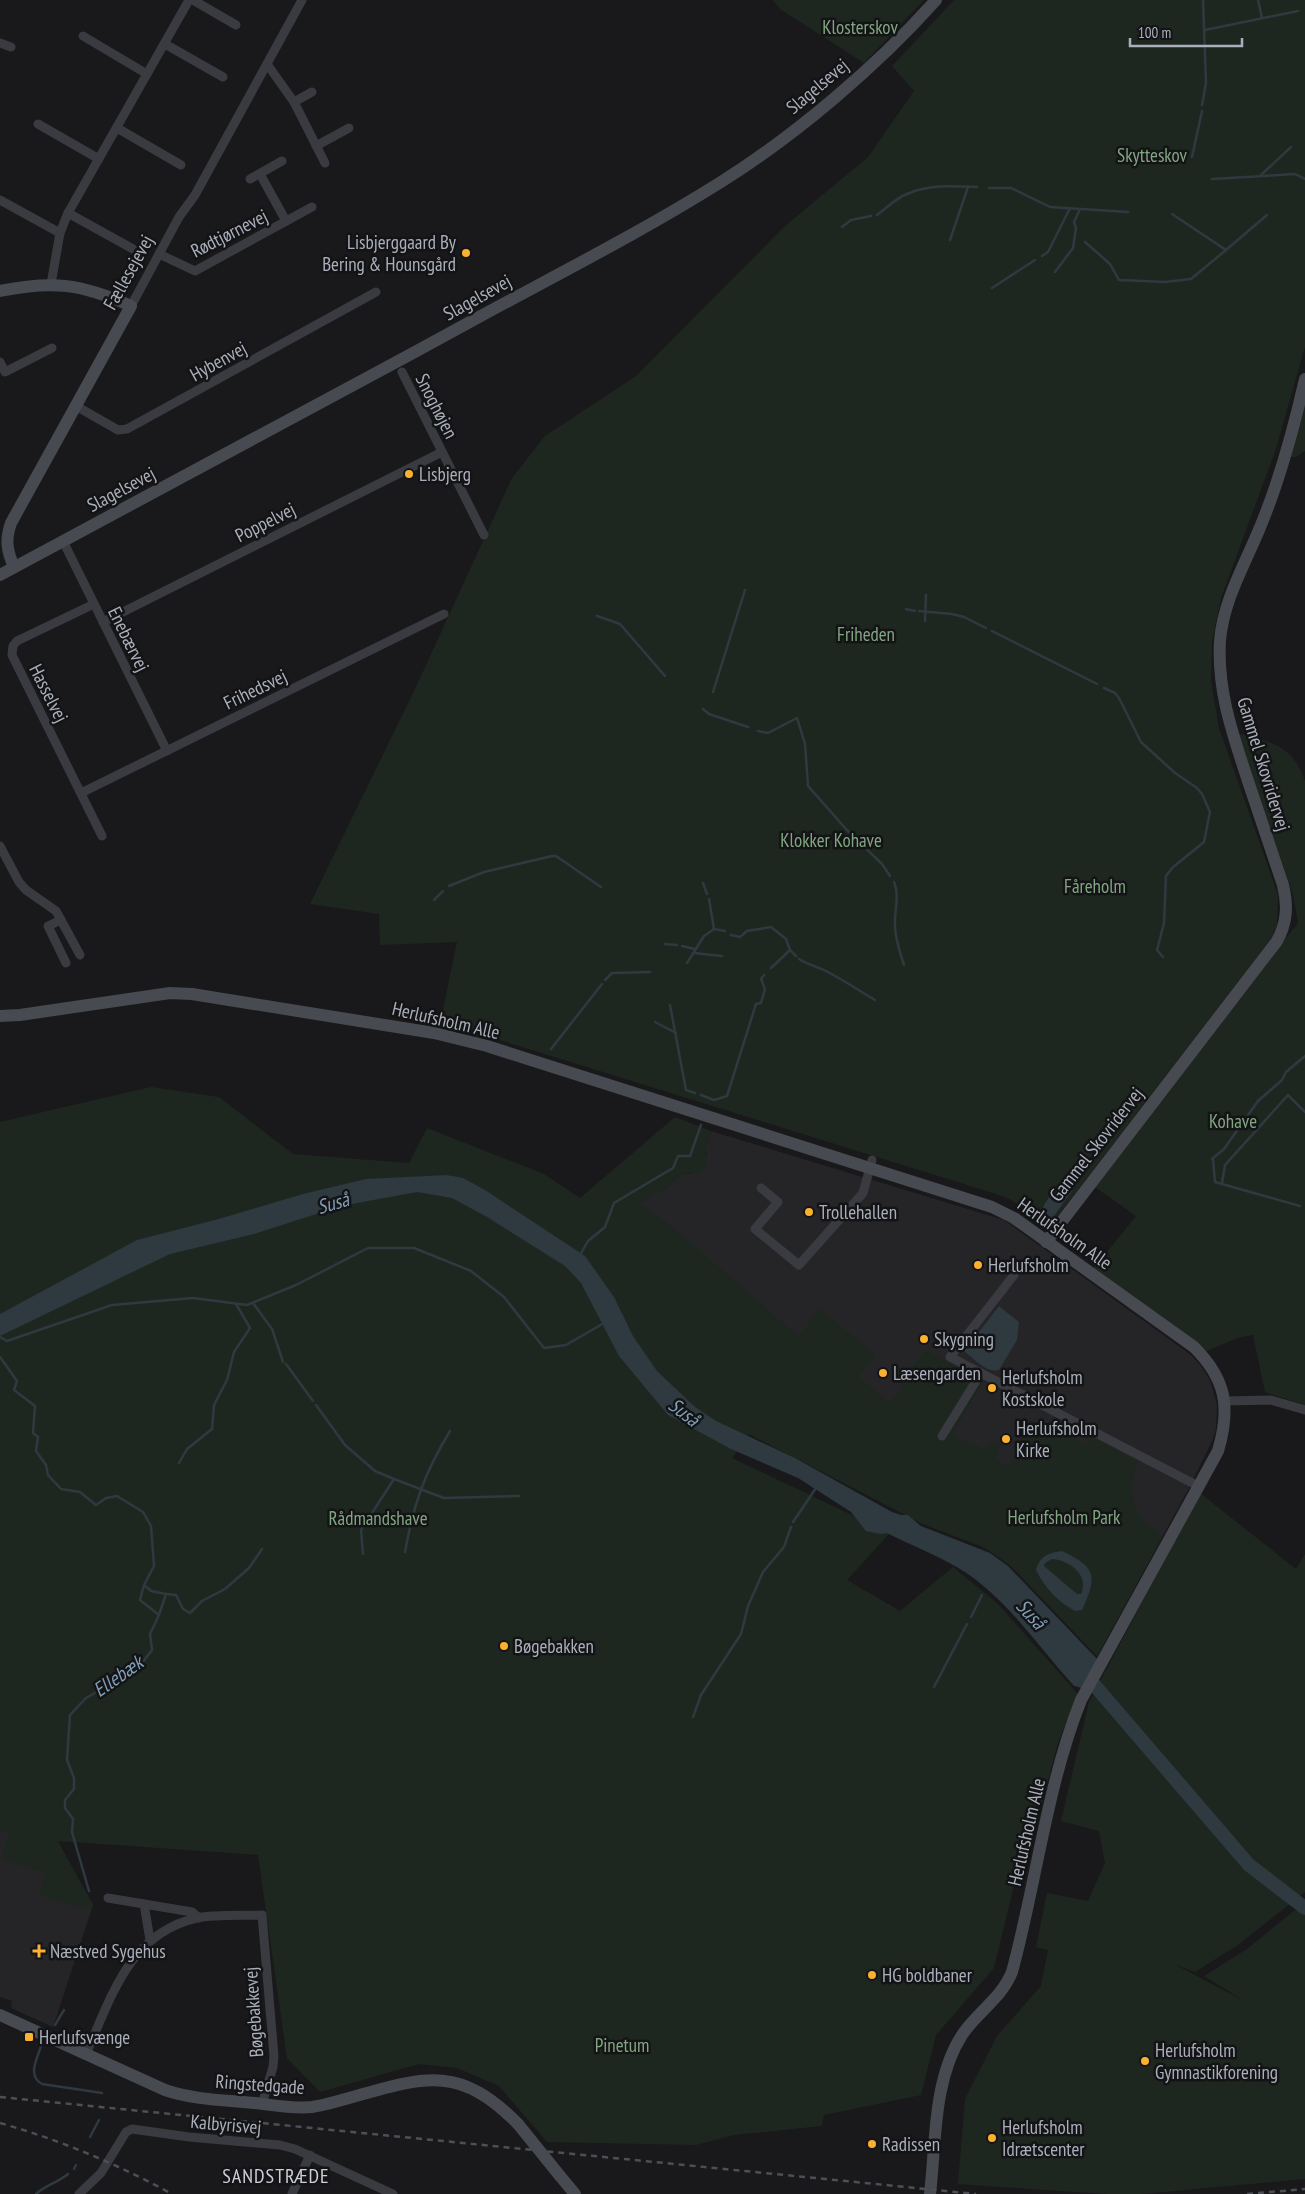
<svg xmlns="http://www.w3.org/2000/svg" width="1305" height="2194" viewBox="0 0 1305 2194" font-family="'PT Sans Narrow',sans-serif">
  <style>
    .built { fill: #252528 }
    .green { fill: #1e271f }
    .water { fill: #2e3940; fill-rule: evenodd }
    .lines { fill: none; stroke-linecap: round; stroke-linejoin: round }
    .stream { stroke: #2e3940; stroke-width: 2.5 }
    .river { stroke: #2e3940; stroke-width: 14 }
    .street { stroke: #393b40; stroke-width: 9 }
    .secondary { stroke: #474a50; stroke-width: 12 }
    .rail { stroke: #4c4f55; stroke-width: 2.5; stroke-dasharray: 6 5; stroke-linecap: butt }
    .secondary-bridge { stroke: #474a50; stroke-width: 12 }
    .poi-dot { fill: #fbb130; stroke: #141416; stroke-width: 2 }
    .labels { text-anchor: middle; stroke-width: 5; stroke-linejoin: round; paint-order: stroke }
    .park-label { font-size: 19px; fill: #81a782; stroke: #141416 }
    .street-label { font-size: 19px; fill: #aab0bb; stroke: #141416 }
    .poi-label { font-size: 19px; fill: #aab0bb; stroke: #141416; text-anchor: start }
    .water-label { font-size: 20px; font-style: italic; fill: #809fb8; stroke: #141416 }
    .neighbourhood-label { font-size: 20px; letter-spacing: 1px; fill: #cccfd7; stroke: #141416 }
  </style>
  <rect width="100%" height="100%" fill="#19191b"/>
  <g class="built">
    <path d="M711,1131L1004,1220L1191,1355L1201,1366L1210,1380L1217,1405L1216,1429L1213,1439L1188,1490L1097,1656L1011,1566L997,1556L983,1547L921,1523L749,1434L622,1214L668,1186L682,1174H692L707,1154L705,1150Z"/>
    <path d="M0,1831L57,1841L93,1905L53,2027L11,2008L12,2001L0,1997Z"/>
  </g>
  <g class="green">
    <path d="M773,0H924L864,63L780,9Z"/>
    <path d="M954,0H1305V347L1275,452L1221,598L1212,642L1211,681L1219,728L1278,895L1277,926L1270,940L1050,1226L1040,1222L1010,1199L996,1194L497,1039L440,1024L457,942L380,945L379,914L310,904L415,689L512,478L545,436L636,376L785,226L868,157L914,91L892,66Z"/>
    <path d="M1305,402V451L1296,457H1289Z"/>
    <path d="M1237,733C1272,743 1291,743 1305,781V1405L1265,1392L1253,1335L1237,1338L1207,1351L1093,1269L1136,1216L1092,1185L1298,923L1293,894Z"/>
    <path d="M151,1087L219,1097L293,1154L409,1163L427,1128L544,1174L580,1198L675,1117L711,1131C710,1136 707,1142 706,1147C704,1159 713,1163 699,1173L682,1174L668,1186L639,1204L669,1224L798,1336L808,1325L818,1308L876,1355L858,1376L889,1403L903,1387L898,1382L926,1350L983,1382L952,1434L986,1450L990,1441L1001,1445L995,1460L1009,1466L1015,1452L1027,1456L1030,1446L1019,1442L1028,1420L1069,1435L1087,1445L1092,1436L1138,1462C1125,1495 1133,1517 1163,1536L1097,1656L1011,1566L997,1556L983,1547L921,1523L749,1434L732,1458L890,1533L847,1580L900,1611L953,1567L997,1603L1078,1694L1058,1743L1042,1803L1031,1815L994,1968L936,2035L921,2095L824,2115L822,2126L734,2135L696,2145L547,2142L499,2086L457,2068L419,2064L320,2092L287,2058L258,1855L58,1841L93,1905L85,1909L40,1895L45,1872L1,1859L9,1833L0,1831V1122Z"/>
    <path d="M1200,1493L1296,1569L1305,1554V1892L1238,1945L1195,1972L1174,1964L1246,2002L1204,1976L1247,1949L1305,1902V2179L1142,2194H1107L958,2184L965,2099L997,2036L1041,1986L1048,1950L1036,1947L1047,1893L1088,1901L1105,1863L1099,1831L1061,1821L1089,1702Z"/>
  </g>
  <g class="water">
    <path d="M447,1175L463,1178L485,1190L585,1256L614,1297L633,1336L657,1371L695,1407L716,1421L795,1458L892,1512L901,1515H908L921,1526L990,1553L1008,1566L1098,1660L1082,1688L1074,1686C1043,1652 1017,1613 981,1584C954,1561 918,1549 887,1533L881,1534L866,1531L851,1512L798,1478L731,1449L668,1415L619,1356L581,1283L565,1266L487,1217L452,1198L417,1192L341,1206L254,1234L170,1254L0,1336V1314L137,1240L215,1220L303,1194L366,1179Z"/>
    <path d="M1063,1185H1070L1072,1191L1051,1220L1047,1222L1040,1218C1042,1204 1051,1193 1063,1185Z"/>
    <path d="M999,1306L1019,1322L1017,1340L999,1370C986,1373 974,1359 964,1351Z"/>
    <path d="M1062,1551C1096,1567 1098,1576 1082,1610L1075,1611C1058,1602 1044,1587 1036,1570C1040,1556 1048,1553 1062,1551ZM1052,1559C1069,1560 1090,1575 1081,1594H1077L1044,1566L1045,1563Z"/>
  </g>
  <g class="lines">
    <g class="stream">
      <path d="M1258,0L1262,18"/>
      <path d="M1205,30L1298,11"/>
      <path d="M1202,105L1206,83L1203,0"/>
      <path d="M1192,157L1202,111"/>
      <path d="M1261,175L1291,147"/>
      <path d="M1212,179L1295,174L1305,179"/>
      <path d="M989,188H1011L1050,207L1128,212"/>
      <path d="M1172,214L1226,250L1267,215"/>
      <path d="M877,215C887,208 896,198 907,194C930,184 953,186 977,187"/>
      <path d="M842,227L851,220L871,216"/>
      <path d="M950,240L968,187"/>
      <path d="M1085,242L1110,264L1119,280L1165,282L1191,279L1226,250"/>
      <path d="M1042,256L1048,252L1070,208"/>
      <path d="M1055,272L1073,248L1076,228L1074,222L1080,209"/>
      <path d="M992,288L1035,260"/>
      <path d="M906,609L915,611"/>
      <path d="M919,611L952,614L964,617L986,628"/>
      <path d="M597,616L620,624L665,676"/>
      <path d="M925,621L926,595"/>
      <path d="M992,631L1097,684"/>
      <path d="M1104,688L1115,693L1119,698L1141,742L1175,773L1197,788L1202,794L1210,812L1204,842L1172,868L1166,876L1164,923L1157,950L1163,957"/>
      <path d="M713,692L745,590"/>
      <path d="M703,709L709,714L748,727"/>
      <path d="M758,731L768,733L797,718L805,744L808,786L846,829L882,864L890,876"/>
      <path d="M894,882C900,896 894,911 895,926C895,939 900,952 904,965"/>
      <path d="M703,883L707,894"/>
      <path d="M449,886L484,872L552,856H556L601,887"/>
      <path d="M709,899L714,929"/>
      <path d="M434,900L443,891"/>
      <path d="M731,935L740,937L747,931L771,927L786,939L790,950L771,968"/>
      <path d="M665,944L677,945"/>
      <path d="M682,946L695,949"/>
      <path d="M790,950L796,956"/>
      <path d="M694,953L722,956"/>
      <path d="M799,959C807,964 815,966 824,970C842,979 858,990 875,1000"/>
      <path d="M687,963L704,936L714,929L725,931"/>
      <path d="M605,980L612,973L650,972"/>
      <path d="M670,1005L686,1090L695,1093"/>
      <path d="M655,1022L676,1033"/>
      <path d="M551,1049L602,984"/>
      <path d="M701,1095L714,1100L727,1096L756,1004L761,1003L765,989L761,979L764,975"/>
      <path d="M1212,1159L1224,1149L1258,1101L1282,1080L1286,1072L1305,1056"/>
      <path d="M1213,1159L1215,1182L1300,1206"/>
      <path d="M1222,1183L1225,1165L1288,1095L1305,1112"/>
      <path d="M580,1255L588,1241L605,1227L614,1203L673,1168L678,1156H690L701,1125"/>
      <path d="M253,1303L272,1329L283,1362"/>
      <path d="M0,1337L7,1341L112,1305L193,1298L247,1305L296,1285L368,1248H414L471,1271L504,1297L544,1348L566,1345L604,1323"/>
      <path d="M0,1357L17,1381L14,1390L35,1406L33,1433L38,1437L36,1451L46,1465L48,1475L61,1489L80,1492L96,1505L106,1498L117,1496L143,1512L151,1526L154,1566L144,1585L151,1591L166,1594L159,1615L150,1634L152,1650L142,1663L117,1671L107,1686L86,1698L70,1715L67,1760L74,1778V1789L65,1800V1808L73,1819L72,1832L89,1891"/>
      <path d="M286,1364L313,1401"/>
      <path d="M316,1405L345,1445L375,1471L394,1479L444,1498L519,1496"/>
      <path d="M179,1463L187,1449L212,1429L214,1405L227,1380L234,1352L250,1328L236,1304"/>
      <path d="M793,1522L816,1488"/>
      <path d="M405,1552C414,1503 424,1474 450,1431"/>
      <path d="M363,1554L361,1530L394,1479"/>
      <path d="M144,1585L140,1600L159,1615"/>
      <path d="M166,1594L176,1595L183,1609L190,1613L202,1601L225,1589L249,1568L262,1549"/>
      <path d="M971,1617L982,1595"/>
      <path d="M934,1687L967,1624"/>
      <path d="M693,1717L701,1695L741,1634L748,1606L763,1572L784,1547L791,1527"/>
      <path d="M55,2025L64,2010"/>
      <path d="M41,2046C37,2059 27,2076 42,2084L102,2093"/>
      <path d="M90,2137L99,2120"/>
      <path d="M74,2169L76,2165"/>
      <path d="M36,2194C46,2185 57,2183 68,2174"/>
    </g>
    <path class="river" d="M1084,1673L1249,1865L1305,1908"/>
    <g class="street">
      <path d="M193,0L236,25"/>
      <path d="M83,36L147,74"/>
      <path d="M0,43L11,47"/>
      <path d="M165,44L223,77"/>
      <path d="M267,64L294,102L325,163"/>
      <path d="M294,102L312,92"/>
      <path d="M38,124L99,159"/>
      <path d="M117,128L181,165"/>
      <path d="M316,146L349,128"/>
      <path d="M260,174L286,221"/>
      <path d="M250,179L282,161"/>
      <path d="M0,200L60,233"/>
      <path d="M68,213L133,249"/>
      <path d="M159,254L195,271L312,207"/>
      <path d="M51,284L60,233L68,213L189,0"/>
      <path d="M131,306L179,217L195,195L302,0"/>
      <path d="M0,362L5,372L52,348"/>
      <path d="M402,372L484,535"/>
      <path d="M76,406L118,430L127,429L376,292"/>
      <path d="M63,541L167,751"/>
      <path d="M94,604L17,641L13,646L12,655L102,836"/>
      <path d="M103,622L442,452"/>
      <path d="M81,793L444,614"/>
      <path d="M0,846L19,882L26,890L56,911L80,955"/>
      <path d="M61,920L48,926L66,963"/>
      <path d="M761,1188L778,1202L755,1229L799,1265L863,1193L872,1160"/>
      <path d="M1014,1275L950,1357L1200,1487"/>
      <path d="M1225,1401L1271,1400L1305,1410"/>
      <path d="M942,1436L981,1373"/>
      <path d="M108,1898L192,1912L199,1918"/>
      <path d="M144,1904L150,1940"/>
      <path d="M86,2054C111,1998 129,1933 197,1918C217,1914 241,1916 262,1915L274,2056L273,2067L262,2104"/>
      <path d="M79,2194L101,2173L126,2132L132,2129L189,2137L280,2145L295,2149L393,2194"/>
      <path d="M292,2194L310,2155"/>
    </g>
    <g class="secondary">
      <path d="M0,291C53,280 82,284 131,306L11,523C5,540 7,551 14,567"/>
      <path d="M0,575C160,489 320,404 479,317C560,273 643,231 721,182C796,135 877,66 936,0"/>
      <path d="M0,1016L20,1015L170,993L192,994L434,1033L487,1046L992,1207L1014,1218L1194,1347C1226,1379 1231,1407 1218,1451L1081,1700C1047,1785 1036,1884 1012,1972C1001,1999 977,2012 962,2035C933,2080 936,2142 930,2194"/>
      <path d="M1046,1242L1277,941C1287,923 1288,906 1283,885C1271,850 1260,816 1248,781C1233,735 1217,691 1220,641C1223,599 1248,559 1263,520C1281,475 1294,427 1305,379"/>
      <path d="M0,2015L165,2090C194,2100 225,2100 255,2103C273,2105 293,2109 312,2107C327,2105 341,2100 356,2096C427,2076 461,2066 518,2124"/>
      <path d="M560,2176L575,2194"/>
    </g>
    <g class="rail">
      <path d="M0,2097L976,2194"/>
      <path d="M0,2123C60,2140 117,2164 172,2194"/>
      <path d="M1247,2194L1305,2189"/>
    </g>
    <path class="secondary-bridge" d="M518,2124L560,2176"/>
  </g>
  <g class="poi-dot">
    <circle cx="466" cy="253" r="5"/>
    <circle cx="409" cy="474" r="5"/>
    <circle cx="809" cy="1212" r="5"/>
    <circle cx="978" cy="1265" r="5"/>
    <circle cx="924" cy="1339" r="5"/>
    <circle cx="883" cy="1373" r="5"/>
    <circle cx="992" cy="1388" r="5"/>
    <circle cx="1006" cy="1439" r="5"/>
    <circle cx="504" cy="1646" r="5"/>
    <path d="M36.5 1943.5h5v5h5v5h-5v5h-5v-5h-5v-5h5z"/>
    <circle cx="872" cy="1975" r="5"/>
    <rect x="24" y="2032" width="10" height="10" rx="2.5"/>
    <circle cx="1145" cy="2061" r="5"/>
    <circle cx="992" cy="2138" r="5"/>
    <circle cx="872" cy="2144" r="5"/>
  </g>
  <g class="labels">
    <g class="park-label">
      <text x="860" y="34">Klosterskov</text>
      <text x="1152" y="162">Skytteskov</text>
      <text x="866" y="641">Friheden</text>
      <text x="831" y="847">Klokker Kohave</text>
      <text x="1095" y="893">Fåreholm</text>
      <text x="1233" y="1128">Kohave</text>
      <text x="1064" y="1524">Herlufsholm Park</text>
      <text x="378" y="1525">Rådmandshave</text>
      <text x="622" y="2052">Pinetum</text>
    </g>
    <g class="street-label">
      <text transform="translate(817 86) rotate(-40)" y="7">Slagelsevej</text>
      <text transform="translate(229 233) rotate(-27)" y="7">Rødtjørnevej</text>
      <text transform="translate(128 272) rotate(-61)" y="7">Fællesejevej</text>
      <text transform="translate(477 297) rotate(-29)" y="7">Slagelsevej</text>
      <text transform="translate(218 361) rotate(-29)" y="7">Hybenvej</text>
      <text transform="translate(437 406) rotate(63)" y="7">Snoghøjen</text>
      <text transform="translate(121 489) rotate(-28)" y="7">Slagelsevej</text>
      <text transform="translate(265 522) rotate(-27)" y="7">Poppelvej</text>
      <text transform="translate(129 639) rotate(64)" y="7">Enebærvej</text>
      <text transform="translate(255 689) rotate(-26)" y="7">Frihedsvej</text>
      <text transform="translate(49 693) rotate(63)" y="7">Hasselvej</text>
      <text transform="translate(1264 764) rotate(73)" y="7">Gammel Skovridervej</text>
      <text transform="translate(446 1020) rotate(13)" y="7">Herlufsholm Alle</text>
      <text transform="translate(1096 1144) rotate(-52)" y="7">Gammel Skovridervej</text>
      <text transform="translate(1065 1233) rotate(35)" y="7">Herlufsholm Alle</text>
      <text transform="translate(1026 1832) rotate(-77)" y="7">Herlufsholm Alle</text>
      <text transform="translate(253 2012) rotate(-94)" y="7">Bøgebakkevej</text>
      <text transform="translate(260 2084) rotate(4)" y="7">Ringstedgade</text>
      <text transform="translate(226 2124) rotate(5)" y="7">Kalbyrisvej</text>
    </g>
    <g class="poi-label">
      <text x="456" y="249" text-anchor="end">Lisbjerggaard By<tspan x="456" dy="22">Bering &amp; Hounsgård</tspan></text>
      <text x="419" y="481">Lisbjerg</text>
      <text x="819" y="1219">Trollehallen</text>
      <text x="988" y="1272">Herlufsholm</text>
      <text x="934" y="1346">Skygning</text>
      <text x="893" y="1380">Læsengarden</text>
      <text x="1002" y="1384">Herlufsholm<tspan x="1002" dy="22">Kostskole</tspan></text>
      <text x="1016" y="1435">Herlufsholm<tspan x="1016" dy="22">Kirke</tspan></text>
      <text x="514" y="1653">Bøgebakken</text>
      <text x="50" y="1958">Næstved Sygehus</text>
      <text x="882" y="1982">HG boldbaner</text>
      <text x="39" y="2044">Herlufsvænge</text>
      <text x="1155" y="2057">Herlufsholm<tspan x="1155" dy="22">Gymnastikforening</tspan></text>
      <text x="1002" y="2134">Herlufsholm<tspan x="1002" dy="22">Idrætscenter</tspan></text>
      <text x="882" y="2151">Radissen</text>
    </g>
    <g class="water-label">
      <text transform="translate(333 1203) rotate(-16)" y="7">Suså</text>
      <text transform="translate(684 1412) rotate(38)" y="7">Suså</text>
      <text transform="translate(1031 1614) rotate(48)" y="7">Suså</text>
      <text transform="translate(118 1676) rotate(-35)" y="7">Ellebæk</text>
    </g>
    <g class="neighbourhood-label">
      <text x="276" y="2183">SANDSTRÆDE</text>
    </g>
  </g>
  <path d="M1130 38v8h112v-8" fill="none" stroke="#aab0bb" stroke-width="2.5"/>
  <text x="1138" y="38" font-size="15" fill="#aab0bb" stroke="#141416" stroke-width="4" paint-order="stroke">100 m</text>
</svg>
